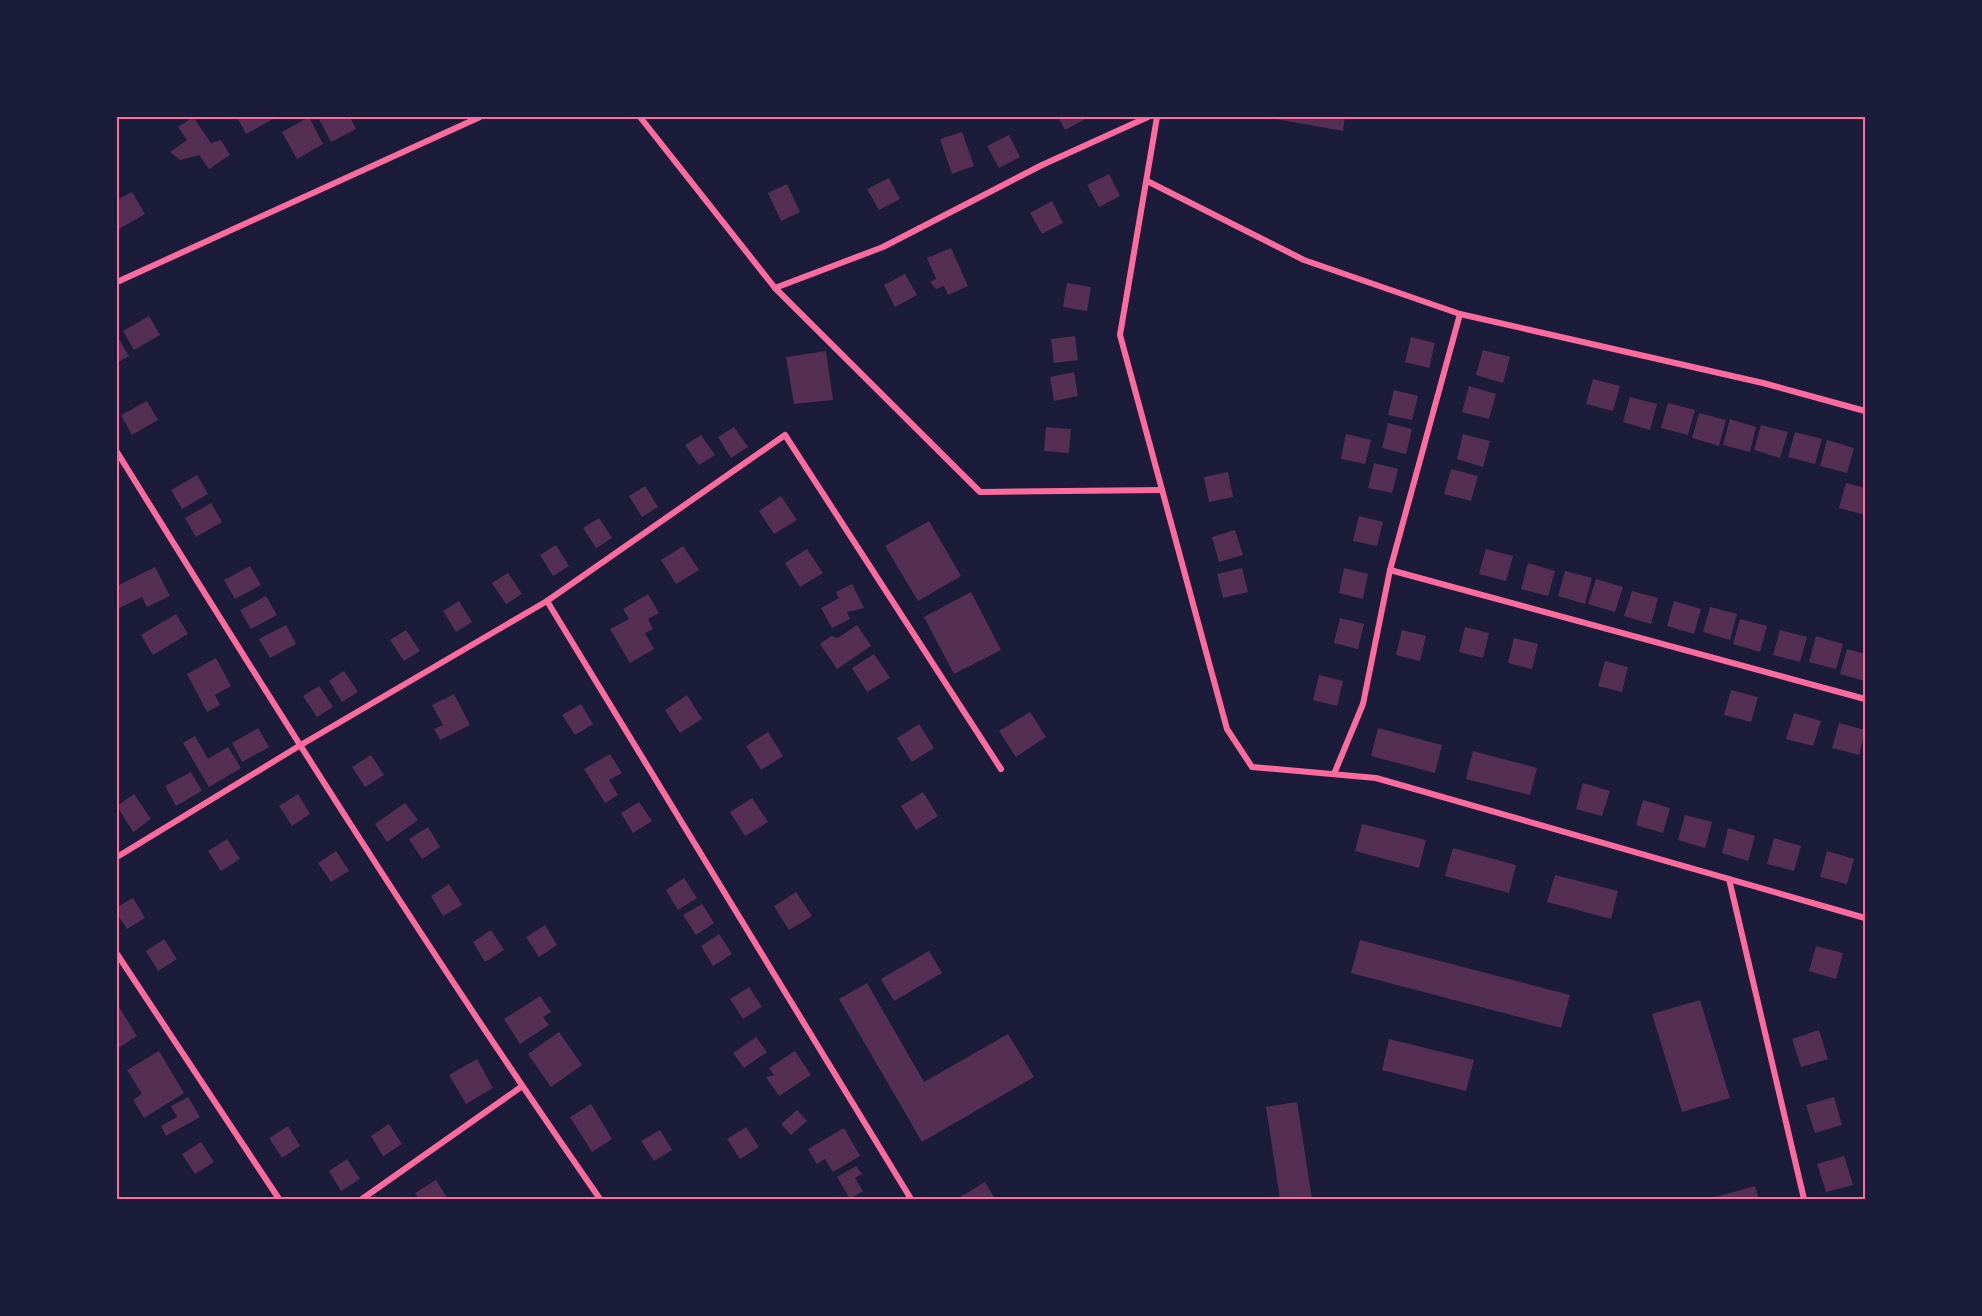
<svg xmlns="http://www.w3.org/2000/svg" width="1982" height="1316" viewBox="0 0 1982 1316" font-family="Overpass,sans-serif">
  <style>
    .building { fill: #542f53 }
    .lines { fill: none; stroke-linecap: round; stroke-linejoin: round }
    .minor { stroke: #ff6b9d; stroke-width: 6 }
    .neatline { fill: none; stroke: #ff6b9d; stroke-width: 2 }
  </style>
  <rect width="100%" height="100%" fill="#1b1b3a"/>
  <g class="building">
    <path d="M193,117L211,143L221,140L230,155L209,169L199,155L180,160L170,152L187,140L178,127Z"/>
    <path d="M237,117H271L273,119L246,134Z"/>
    <path d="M309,117L323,144L297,159L282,132Z"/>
    <path d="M318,117H350L356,129L331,142Z"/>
    <path d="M1058,117H1089L1065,130Z"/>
    <path d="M1265,117H1345L1343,131Z"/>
    <path d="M962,132L974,166L952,174L940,139Z"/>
    <path d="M1009,135L1020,157L999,168L987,146Z"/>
    <path d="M1109,174L1120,196L1099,207L1087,185Z"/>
    <path d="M889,178L900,199L879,210L867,189Z"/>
    <path d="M787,184L800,212L781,221L768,193Z"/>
    <path d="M132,192L145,214L117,230V200Z"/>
    <path d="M1052,201L1063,223L1042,234L1030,213Z"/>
    <path d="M951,248L968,286L948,295L944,286L936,289L930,282L936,279L927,258Z"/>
    <path d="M905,274L917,295L895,307L884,285Z"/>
    <path d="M1067,283L1091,287L1087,311L1063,307Z"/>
    <path d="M149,316L160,335L134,350L123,331Z"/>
    <path d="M117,336L129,356L117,363Z"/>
    <path d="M1075,336L1078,360L1054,363L1051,339Z"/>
    <path d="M1411,337L1435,343L1429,368L1405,362Z"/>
    <path d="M1483,350L1510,357L1503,383L1476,375Z"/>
    <path d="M826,351L833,400L794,404L786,357Z"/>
    <path d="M1074,372L1078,396L1054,401L1050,377Z"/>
    <path d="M1593,379L1620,386L1613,411L1586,404Z"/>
    <path d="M1469,386L1496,394L1489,419L1462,412Z"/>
    <path d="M1394,390L1418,396L1412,420L1388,415Z"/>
    <path d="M1630,397L1657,404L1650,430L1623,422Z"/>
    <path d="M147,401L158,420L132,435L121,415Z"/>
    <path d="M1668,403L1695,410L1688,435L1661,428Z"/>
    <path d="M1699,413L1726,420L1719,446L1692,438Z"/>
    <path d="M1730,419L1756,427L1750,452L1723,445Z"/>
    <path d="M1388,423L1412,429L1406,454L1382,448Z"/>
    <path d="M1761,425L1788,432L1780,458L1754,450Z"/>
    <path d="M734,427L748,447L731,458L718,437Z"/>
    <path d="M1046,427L1071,429L1069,453L1044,451Z"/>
    <path d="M1795,432L1822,439L1815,464L1788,457Z"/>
    <path d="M1346,434L1371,440L1365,464L1341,459Z"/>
    <path d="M1463,434L1490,441L1483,467L1457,459Z"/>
    <path d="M701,435L715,455L699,465L685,445Z"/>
    <path d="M1827,440L1854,448L1847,473L1820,466Z"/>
    <path d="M1374,463L1398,469L1392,493L1368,488Z"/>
    <path d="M1451,469L1478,476L1471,501L1444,494Z"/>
    <path d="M1228,472L1233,497L1209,502L1204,477Z"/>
    <path d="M197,475L208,494L182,509L171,490Z"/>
    <path d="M1846,483L1865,488V515L1839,508Z"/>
    <path d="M645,486L658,507L642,517L629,496Z"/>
    <path d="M781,496L797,520L774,534L759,511Z"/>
    <path d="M211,503L222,522L196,537L185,518Z"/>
    <path d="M1359,516L1383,522L1377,546L1353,541Z"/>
    <path d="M599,518L612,538L596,548L583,528Z"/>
    <path d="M929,521L961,576L918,601L885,546Z"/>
    <path d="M1235,530L1243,555L1219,562L1212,537Z"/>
    <path d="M556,545L569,566L553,576L540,555Z"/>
    <path d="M683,546L699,570L676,584L661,560Z"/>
    <path d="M807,549L823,573L800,587L785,563Z"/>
    <path d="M1486,549L1513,556L1506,581L1479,574Z"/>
    <path d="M1528,563L1555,571L1548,596L1521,589Z"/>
    <path d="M250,566L261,585L235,599L224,580Z"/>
    <path d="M155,567L170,596L147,607L142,597L117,609V586Z"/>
    <path d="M1242,568L1248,592L1223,598L1217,574Z"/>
    <path d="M1344,568L1368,574L1363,599L1339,593Z"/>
    <path d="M1565,571L1592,578L1585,604L1558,596Z"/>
    <path d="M508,573L522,594L506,604L492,583Z"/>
    <path d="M1596,579L1623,587L1615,612L1588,604Z"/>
    <path d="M852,584L864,608L847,612L850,619L832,628L821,608L839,598L836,592Z"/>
    <path d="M1632,591L1658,598L1651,624L1624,616Z"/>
    <path d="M971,592L1001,650L954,674L924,617Z"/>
    <path d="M648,594L659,613L648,619L653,629L645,633L654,649L630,663L610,629L629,619L623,609Z"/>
    <path d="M266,596L277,615L251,629L240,610Z"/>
    <path d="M459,601L472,622L456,632L443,611Z"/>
    <path d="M1674,601L1701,609L1694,634L1667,626Z"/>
    <path d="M1710,607L1737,614L1730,640L1703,632Z"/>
    <path d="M176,614L188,634L153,655L141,635Z"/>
    <path d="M1340,618L1364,624L1358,649L1334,643Z"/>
    <path d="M1740,619L1767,626L1760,652L1733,644Z"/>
    <path d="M286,625L296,644L270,658L259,639Z"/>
    <path d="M857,625L871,646L837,669L820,644L831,636L838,638Z"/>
    <path d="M1465,627L1489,633L1483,658L1459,652Z"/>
    <path d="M406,630L420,651L404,661L390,640Z"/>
    <path d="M1402,630L1426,636L1420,661L1396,655Z"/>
    <path d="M1780,630L1807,637L1800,662L1773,655Z"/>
    <path d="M1816,636L1843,644L1836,669L1809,662Z"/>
    <path d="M1514,638L1538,644L1532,669L1508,663Z"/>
    <path d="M1847,649L1865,654V681L1840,674Z"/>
    <path d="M874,654L890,678L867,692L852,668Z"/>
    <path d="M216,658L231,686L215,695L220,705L207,712L187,674Z"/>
    <path d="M1605,661L1628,667L1622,692L1598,686Z"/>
    <path d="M344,671L358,692L342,702L329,681Z"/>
    <path d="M1319,675L1343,681L1337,706L1313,700Z"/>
    <path d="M319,686L333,707L317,717L303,696Z"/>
    <path d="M1731,690L1758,697L1751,722L1724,715Z"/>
    <path d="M454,694L470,725L440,740L434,729L443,725L432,705Z"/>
    <path d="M687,695L702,719L680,733L665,710Z"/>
    <path d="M581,704L593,724L575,735L562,715Z"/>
    <path d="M1030,712L1046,737L1016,757L999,731Z"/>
    <path d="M1794,713L1821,721L1813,746L1786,739Z"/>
    <path d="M1839,723L1865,730L1859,755L1832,748Z"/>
    <path d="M919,724L934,748L912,762L897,738Z"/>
    <path d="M258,728L269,747L242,762L232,743Z"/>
    <path d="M1378,728L1442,745L1435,773L1371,756Z"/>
    <path d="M768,732L783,756L761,770L746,746Z"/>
    <path d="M195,736L208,759L228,747L241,768L209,787L183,743Z"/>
    <path d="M1473,751L1537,768L1530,795L1466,779Z"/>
    <path d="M610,754L622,773L609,780L618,795L605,803L584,769Z"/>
    <path d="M371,755L384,775L365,787L352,767Z"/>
    <path d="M191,772L202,791L176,806L165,786Z"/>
    <path d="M1583,783L1610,791L1602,816L1576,809Z"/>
    <path d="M923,792L938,816L916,830L901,806Z"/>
    <path d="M134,794L151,819L133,832L117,806Z"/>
    <path d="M298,794L310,814L292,826L279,806Z"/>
    <path d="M752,798L768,822L745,836L730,812Z"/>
    <path d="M1643,800L1670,808L1663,833L1636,825Z"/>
    <path d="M639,802L652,821L633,833L621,813Z"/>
    <path d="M405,803L418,820L387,842L375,824Z"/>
    <path d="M1685,815L1712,822L1705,848L1678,840Z"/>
    <path d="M1362,824L1426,840L1419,868L1355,851Z"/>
    <path d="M428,827L440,847L422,859L409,839Z"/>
    <path d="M1728,828L1755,836L1748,861L1722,853Z"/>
    <path d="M1774,838L1801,846L1794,871L1767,864Z"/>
    <path d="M227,839L240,859L221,871L208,851Z"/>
    <path d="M1453,848L1516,865L1509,893L1445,876Z"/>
    <path d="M336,851L349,871L331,882L318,863Z"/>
    <path d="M1827,851L1854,859L1847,884L1820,877Z"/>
    <path d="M1555,875L1618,891L1611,919L1547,902Z"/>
    <path d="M684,878L697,898L678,910L666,890Z"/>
    <path d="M449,884L462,905L443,916L431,896Z"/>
    <path d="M796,892L812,916L789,930L774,906Z"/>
    <path d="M133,898L145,918L127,929L117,914V907Z"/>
    <path d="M702,904L714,923L696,935L683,915Z"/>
    <path d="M545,925L557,945L539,957L526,937Z"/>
    <path d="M491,930L504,950L485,962L473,942Z"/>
    <path d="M719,934L732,954L713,966L701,946Z"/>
    <path d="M164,939L177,959L158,971L146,951Z"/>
    <path d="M1360,940L1570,995L1561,1028L1351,973Z"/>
    <path d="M1816,946L1843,953L1836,979L1809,971Z"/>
    <path d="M929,951L942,973L894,1001L881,979Z"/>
    <path d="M867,983L924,1082L1008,1034L1034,1077L922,1142L839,999Z"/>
    <path d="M749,987L762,1007L743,1019L730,999Z"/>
    <path d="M540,996L551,1012L543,1017L549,1025L520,1044L504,1019Z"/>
    <path d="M1700,1000L1730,1098L1682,1112L1652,1014Z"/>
    <path d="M117,1004L137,1036L117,1049Z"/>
    <path d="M1819,1030L1828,1059L1801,1067L1792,1039Z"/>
    <path d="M559,1032L582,1065L551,1087L528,1054Z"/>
    <path d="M756,1037L767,1052L744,1068L733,1053Z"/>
    <path d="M1389,1039L1474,1060L1466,1091L1382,1070Z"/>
    <path d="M159,1051L184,1093L144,1118L133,1100L142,1094L127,1070Z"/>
    <path d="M795,1051L811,1075L779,1096L766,1077L774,1075L769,1068Z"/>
    <path d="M477,1059L493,1088L466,1104L449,1075Z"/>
    <path d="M188,1097L200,1117L166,1136L161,1126L177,1117L171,1106Z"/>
    <path d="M1834,1097L1842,1125L1815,1133L1806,1105Z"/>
    <path d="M1297,1102L1312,1199H1280L1266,1107Z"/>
    <path d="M591,1104L612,1139L592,1152L570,1117Z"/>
    <path d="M797,1110L807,1121L791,1135L781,1124Z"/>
    <path d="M389,1124L402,1144L383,1156L371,1136Z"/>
    <path d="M288,1126L300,1146L282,1158L269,1138Z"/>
    <path d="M746,1127L759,1147L740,1159L727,1139Z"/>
    <path d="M844,1128L860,1156L833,1172L825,1159L817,1164L808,1149Z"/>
    <path d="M660,1130L672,1150L654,1161L641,1141Z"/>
    <path d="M201,1142L214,1162L195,1174L182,1154Z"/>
    <path d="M1844,1156L1853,1185L1826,1192L1817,1164Z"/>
    <path d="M347,1159L360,1179L341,1191L329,1171Z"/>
    <path d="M856,1166L862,1174L855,1178L863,1191L850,1199L837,1177Z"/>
    <path d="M436,1180L448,1199H419L415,1193Z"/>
    <path d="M985,1182L995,1199H957Z"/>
    <path d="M1755,1186L1759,1199H1712V1198Z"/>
  </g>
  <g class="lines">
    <g class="minor">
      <path d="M640,117L775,288L980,492L1162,490"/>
      <path d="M1157,117L1120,335L1227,729L1252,767L1376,778L1865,918"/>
      <path d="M1147,181L1304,260L1460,314L1763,383L1865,411"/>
      <path d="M117,282L480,117"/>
      <path d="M775,288L883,247L1042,165L1148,117"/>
      <path d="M117,452C273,704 430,955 600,1199"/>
      <path d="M1390,570L1865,699"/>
      <path d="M547,601L911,1199"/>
      <path d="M1334,774L1363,704L1390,570L1460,314"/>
      <path d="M117,857L299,746L547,601L785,435L1001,769"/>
      <path d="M1729,879L1804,1199"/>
      <path d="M117,954L279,1199"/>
      <path d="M362,1199L521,1087"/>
    </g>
  </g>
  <rect width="1982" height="1316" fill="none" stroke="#1b1b3a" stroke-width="237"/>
  <rect x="118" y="118" width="1746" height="1080" class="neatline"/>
</svg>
